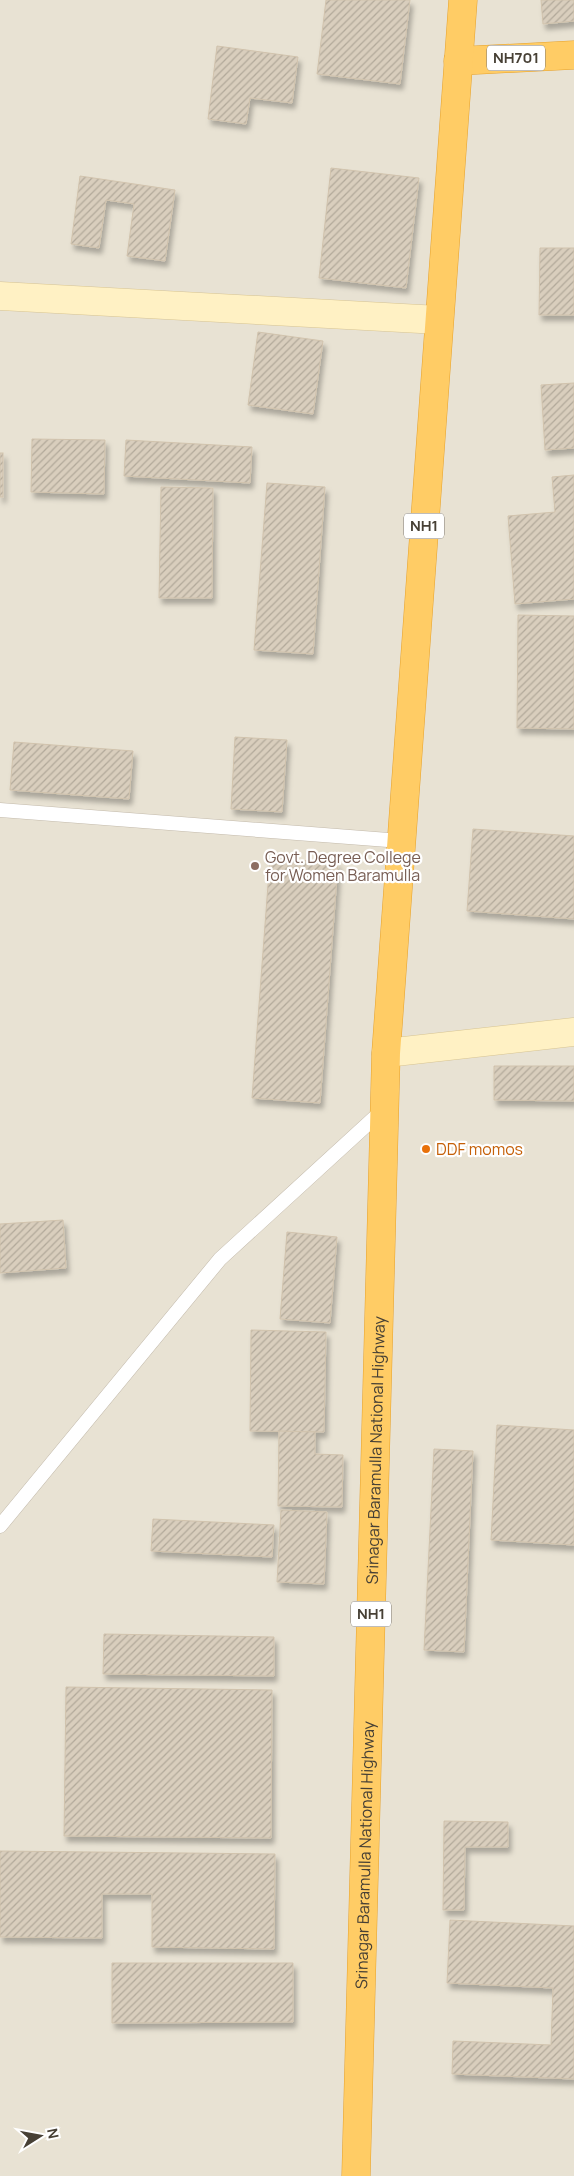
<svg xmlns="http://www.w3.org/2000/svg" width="574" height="2176" viewBox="0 0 574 2176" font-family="Manrope,sans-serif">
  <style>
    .residential { fill: #e8e2d3 }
    .building { fill: url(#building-hatch); stroke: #d1c3ad; filter: url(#shadow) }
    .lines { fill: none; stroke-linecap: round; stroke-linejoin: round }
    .lane-casing { stroke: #c3baab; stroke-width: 15 }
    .secondary-casing { stroke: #d7c493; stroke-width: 29 }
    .highway-casing { stroke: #e6a22d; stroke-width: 29 }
    .lane { stroke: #fff; stroke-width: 14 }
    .secondary { stroke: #fff1c4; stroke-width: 28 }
    .highway { stroke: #ffcc65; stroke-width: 28 }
    .education-dot { fill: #8d6e63; stroke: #fff; stroke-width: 2 }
    .food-dot { fill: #e8710a; stroke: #fff; stroke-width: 2 }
    .labels { text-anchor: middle; stroke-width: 4.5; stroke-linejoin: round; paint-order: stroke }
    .shield { fill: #fff; stroke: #7e7972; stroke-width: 1 }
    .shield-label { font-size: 15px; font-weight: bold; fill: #474035 }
    .education-label { font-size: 16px; fill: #785e54; stroke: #fff; text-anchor: start }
    .food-label { font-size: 16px; fill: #c56008; stroke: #fff; text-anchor: start }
    .street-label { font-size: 16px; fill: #474035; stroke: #fff }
  </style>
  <defs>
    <pattern id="building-hatch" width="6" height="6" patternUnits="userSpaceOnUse" patternTransform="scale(1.25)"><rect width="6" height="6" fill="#d9cebd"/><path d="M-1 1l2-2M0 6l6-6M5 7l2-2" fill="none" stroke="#b2a99a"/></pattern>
    <filter id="shadow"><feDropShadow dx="3" dy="5.5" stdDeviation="2.5" flood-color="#0004"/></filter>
  </defs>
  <rect width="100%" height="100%" fill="#f4f0e6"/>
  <rect class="residential" x="0" y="0" width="574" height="2176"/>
  <g class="building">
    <path d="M326,0H410L400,84L317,74Z"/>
    <path d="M541,0H574V21L543,24Z"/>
    <path d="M217,46L298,57L292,103L250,98L246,124L208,119Z"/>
    <path d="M331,168L419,178L406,288L319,278Z"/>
    <path d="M80,176L175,190L165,261L127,256L134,204L106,200L99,248L71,244Z"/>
    <path d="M540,248H574V315H539Z"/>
    <path d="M258,332L323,341L313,414L248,405Z"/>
    <path d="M574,383V448L545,450L541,385Z"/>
    <path d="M32,439L105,440L104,494L31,492Z"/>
    <path d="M126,440L252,447L250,483L124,476Z"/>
    <rect x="0" y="453" width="3" height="44"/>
    <path d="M574,475V599L515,604L508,516L555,512L552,477Z"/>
    <path d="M267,483L325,487L313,654L254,650Z"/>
    <path d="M161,487L213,488L212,598H159Z"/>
    <path d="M518,615L574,616V729L517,728Z"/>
    <path d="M235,737L287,740L282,812L231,809Z"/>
    <path d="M14,742L133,751L129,799L10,790Z"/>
    <path d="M473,829L574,836V919L467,911Z"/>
    <path d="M270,858L338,863L320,1103L252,1098Z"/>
    <path d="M494,1066H574V1101L494,1100Z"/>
    <path d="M63,1220L66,1268L0,1273V1224Z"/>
    <path d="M287,1232L337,1237L330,1323L280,1319Z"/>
    <path d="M251,1330L326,1332L324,1432L250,1431Z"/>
    <path d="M497,1425L574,1430V1545L491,1540Z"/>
    <path d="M279,1431L315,1432V1454L343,1455L342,1507L278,1506Z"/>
    <path d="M434,1449L473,1451L464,1652L424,1650Z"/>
    <path d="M281,1510L327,1512L324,1584L277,1582Z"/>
    <path d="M153,1519L274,1525L272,1557L151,1551Z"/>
    <path d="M104,1634L274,1637V1676L103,1674Z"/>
    <path d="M66,1687L272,1690L271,1838L64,1836Z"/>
    <path d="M444,1821L508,1822V1847H465L464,1910H443Z"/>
    <path d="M0,1851L275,1854L274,1949L152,1947V1894H102V1938L0,1937Z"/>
    <path d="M450,1920L574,1926V2079L452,2074L453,2041L551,2045L553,1988L447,1983Z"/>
    <path d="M112,1963H293V2022L112,2023Z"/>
  </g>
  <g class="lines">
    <defs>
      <g id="lane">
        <path d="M0,810L401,841"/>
        <path d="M0,1526L220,1259L384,1109"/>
      </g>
      <g id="secondary">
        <path d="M0,296L439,320"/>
        <path d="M386,1053L574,1032"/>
      </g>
      <g id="highway">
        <path d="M458,61L574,55"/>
        <path id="s1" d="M356,2176L386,1053L463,0"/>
      </g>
    </defs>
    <use href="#lane" class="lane-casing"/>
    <use href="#secondary" class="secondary-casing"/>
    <use href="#highway" class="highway-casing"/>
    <use href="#lane" class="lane"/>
    <use href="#secondary" class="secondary"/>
    <use href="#highway" class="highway"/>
  </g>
  <circle class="education-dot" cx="255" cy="866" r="5"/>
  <circle class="food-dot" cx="426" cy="1149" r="5"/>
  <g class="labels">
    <g class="shield">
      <rect x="487" y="45.5" width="58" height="25" rx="4"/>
      <rect x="404" y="513.5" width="40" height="25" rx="4"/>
      <rect x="351" y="1601.5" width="40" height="25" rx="4"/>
    </g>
    <g class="shield-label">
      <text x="516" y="63">NH701</text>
      <text x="424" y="531">NH1</text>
      <text x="371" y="1619">NH1</text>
    </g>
    <g class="education-label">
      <text x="265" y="863">Govt. Degree College<tspan x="265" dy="18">for Women Baramulla</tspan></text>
    </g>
    <g class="food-label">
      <text x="436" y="1155">DDF momos</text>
    </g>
    <g class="street-label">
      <text dy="6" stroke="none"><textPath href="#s1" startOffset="726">Srinagar Baramulla National Highway</textPath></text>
      <text dy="6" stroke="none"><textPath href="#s1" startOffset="321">Srinagar Baramulla National Highway</textPath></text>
    </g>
  </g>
  <g transform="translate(40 2136) rotate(79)" stroke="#ffffff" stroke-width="4" paint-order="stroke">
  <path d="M0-4L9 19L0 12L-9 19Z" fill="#474035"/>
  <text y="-8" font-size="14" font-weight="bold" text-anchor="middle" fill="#474035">N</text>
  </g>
</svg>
